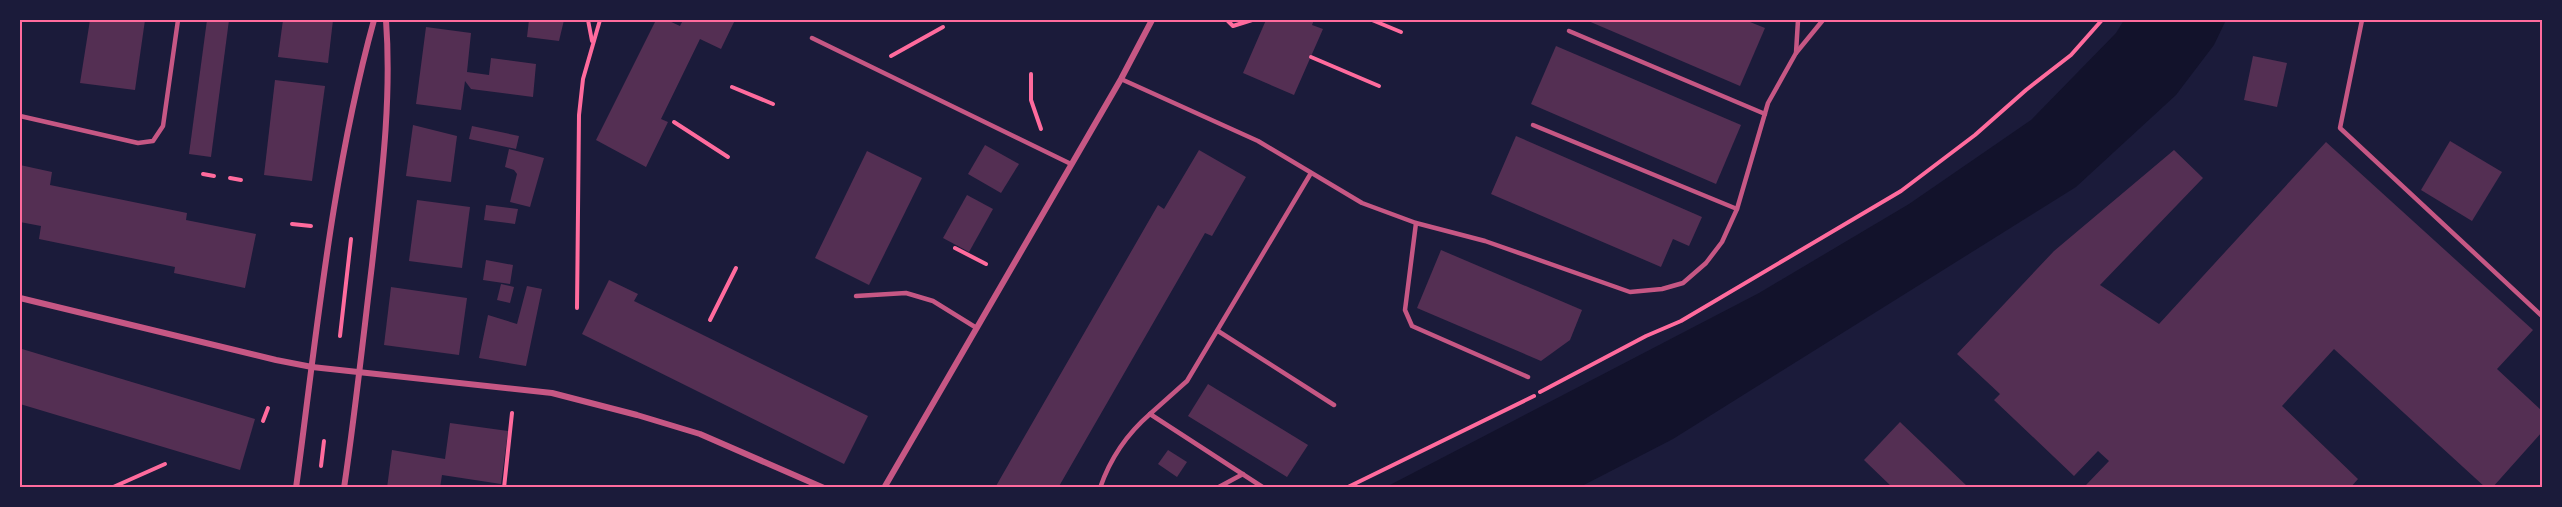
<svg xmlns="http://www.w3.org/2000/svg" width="2562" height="507" viewBox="0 0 2562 507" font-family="Signika,sans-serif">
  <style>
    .water { fill: #12122b }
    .building { fill: #542f53 }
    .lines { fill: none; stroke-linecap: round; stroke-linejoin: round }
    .path { stroke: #ff6b9d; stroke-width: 4 }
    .service { stroke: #c65784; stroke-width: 4.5 }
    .minor { stroke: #c65784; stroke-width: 6 }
    .neatline { fill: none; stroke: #ff6b9d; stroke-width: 2 }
  </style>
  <rect width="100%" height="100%" fill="#1b1b3a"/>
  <path class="water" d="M2124,20H2226L2214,45L2176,95L2076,187L1673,439L1580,487H1386L1759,293L1909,204L2031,120L2116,33Z"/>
  <g class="building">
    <path d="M90,20H145L135,90L80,83Z"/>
    <path d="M207,20H229L211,157L189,154Z"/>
    <path d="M283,20H333L328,63L278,57Z"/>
    <path d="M529,20H564L559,41L527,37Z"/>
    <path d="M656,20H667L680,26L683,20H735L721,49L700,39L661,119L668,122L646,167L596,140Z"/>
    <path d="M1266,20H1314L1312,25L1323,29L1294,95L1243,73Z"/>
    <path d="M1586,20H1745L1765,28L1740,86Z"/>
    <path d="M426,27L471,33L467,72L489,75L491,58L536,64L533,97L471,89L465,81L461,110L416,104Z"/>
    <path d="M1556,46L1741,125L1716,184L1531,104Z"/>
    <path d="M2253,56L2287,63L2277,107L2244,100Z"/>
    <path d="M275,80L325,86L312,181L264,175Z"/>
    <path d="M413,125L457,136L451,182L406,176Z"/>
    <path d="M472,126L519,136L516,149L469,139Z"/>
    <path d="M1516,136L1702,217L1689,246L1673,239L1661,267L1491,194Z"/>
    <path d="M2450,141L2502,172L2472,221L2421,190Z"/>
    <path d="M2326,142L2533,330L2497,369L2542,411V432L2492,488H2486L2334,349L2282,406L2358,479L2350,488H2088L2086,485L2109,461L2098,451L2074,476L1994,400L2000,394L1957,354L2054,251L2174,150L2203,178L2100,285L2159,324Z"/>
    <path d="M985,145L1019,164L1001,193L968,174Z"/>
    <path d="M509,149L544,158L530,207L510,202L517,174L514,170L505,167Z"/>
    <path d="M1199,150L1246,177L1212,236L1205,233L1058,488L996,486L1158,205L1164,209Z"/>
    <path d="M867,151L922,178L869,285L815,258Z"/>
    <path d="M20,165L52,172L50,185L187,213L186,220L256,234L245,288L174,273L175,267L39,239L41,226L20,222Z"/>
    <path d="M967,195L993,209L969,252L943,238Z"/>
    <path d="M417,200L470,207L462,268L409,261Z"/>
    <path d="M486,205L518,209L515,224L484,220Z"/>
    <path d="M1441,250L1582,310L1570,340L1541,361L1417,308Z"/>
    <path d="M486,260L513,265L510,284L483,280Z"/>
    <path d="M609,280L638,294L634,301L868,416L844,464L582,334Z"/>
    <path d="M501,284L514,287L510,303L497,300Z"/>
    <path d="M527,286L542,289L526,366L479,358L488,315L517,324Z"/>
    <path d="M391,287L467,298L459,355L384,345Z"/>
    <path d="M22,349L255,419L240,470L20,404V356Z"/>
    <path d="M1208,384L1308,445L1287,477L1188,416Z"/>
    <path d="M1900,422L1969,488H1893L1864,460Z"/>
    <path d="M450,423L508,431L501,484L442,475L440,488H387L392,450L445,459Z"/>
    <path d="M1168,450L1187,462L1177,477L1158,464Z"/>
  </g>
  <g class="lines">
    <g class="path">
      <path d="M588,20L592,41"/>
      <path d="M1227,20L1233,26L1252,20"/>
      <path d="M1372,20L1401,32"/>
      <path d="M891,56L943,27"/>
      <path d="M1311,57L1379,86"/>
      <path d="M1031,74V100L1041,129"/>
      <path d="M732,87L773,104"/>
      <path d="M674,122L728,157"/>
      <path d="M203,174L214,176"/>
      <path d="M230,178L241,180"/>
      <path d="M292,224L311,226"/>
      <path d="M955,248L986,264"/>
      <path d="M577,308L579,115L583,79L600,20"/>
      <path d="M710,320L736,268"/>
      <path d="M340,336L351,239"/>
      <path d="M1540,392L1646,336L1681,321L1901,191L1975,135L2026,90L2071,55L2102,20"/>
      <path d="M263,421L268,408"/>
      <path d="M321,466L324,441"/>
      <path d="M111,488L165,464"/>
      <path d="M504,488L512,413"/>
      <path d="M1346,488L1534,396"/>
    </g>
    <g class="service">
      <path d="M2362,20L2340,128L2542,316"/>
      <path d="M1569,31L1765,114"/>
      <path d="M812,38L1071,164"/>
      <path d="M1796,53L1798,20"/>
      <path d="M1121,79L1258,141L1362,203L1416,223L1485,241L1630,292L1662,289L1683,283L1706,263L1722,242L1737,209L1768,103L1796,53L1823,20"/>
      <path d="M20,116L138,143L153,141L163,126L178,20"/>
      <path d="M1533,125L1737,209"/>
      <path d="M1416,223L1405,310L1412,326L1528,377"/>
      <path d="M856,296L906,293L933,301L975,327"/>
      <path d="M1218,331L1334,405"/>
      <path d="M1100,488C1110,459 1128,433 1150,414"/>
      <path d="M1217,488L1243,474"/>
      <path d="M1264,488L1150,414L1187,381L1311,173"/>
    </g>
    <g class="minor">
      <path d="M20,298L276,360L312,367L552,393L637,415L700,434L824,488"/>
      <path d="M296,488C317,331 332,172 374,20"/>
      <path d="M344,488C355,414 363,339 372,265C381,183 392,102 386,20"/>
      <path d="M884,488L1121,79L1152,20"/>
    </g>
  </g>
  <rect width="2562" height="507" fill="none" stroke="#1b1b3a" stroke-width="42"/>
  <rect x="21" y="21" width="2520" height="465" class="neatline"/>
</svg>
